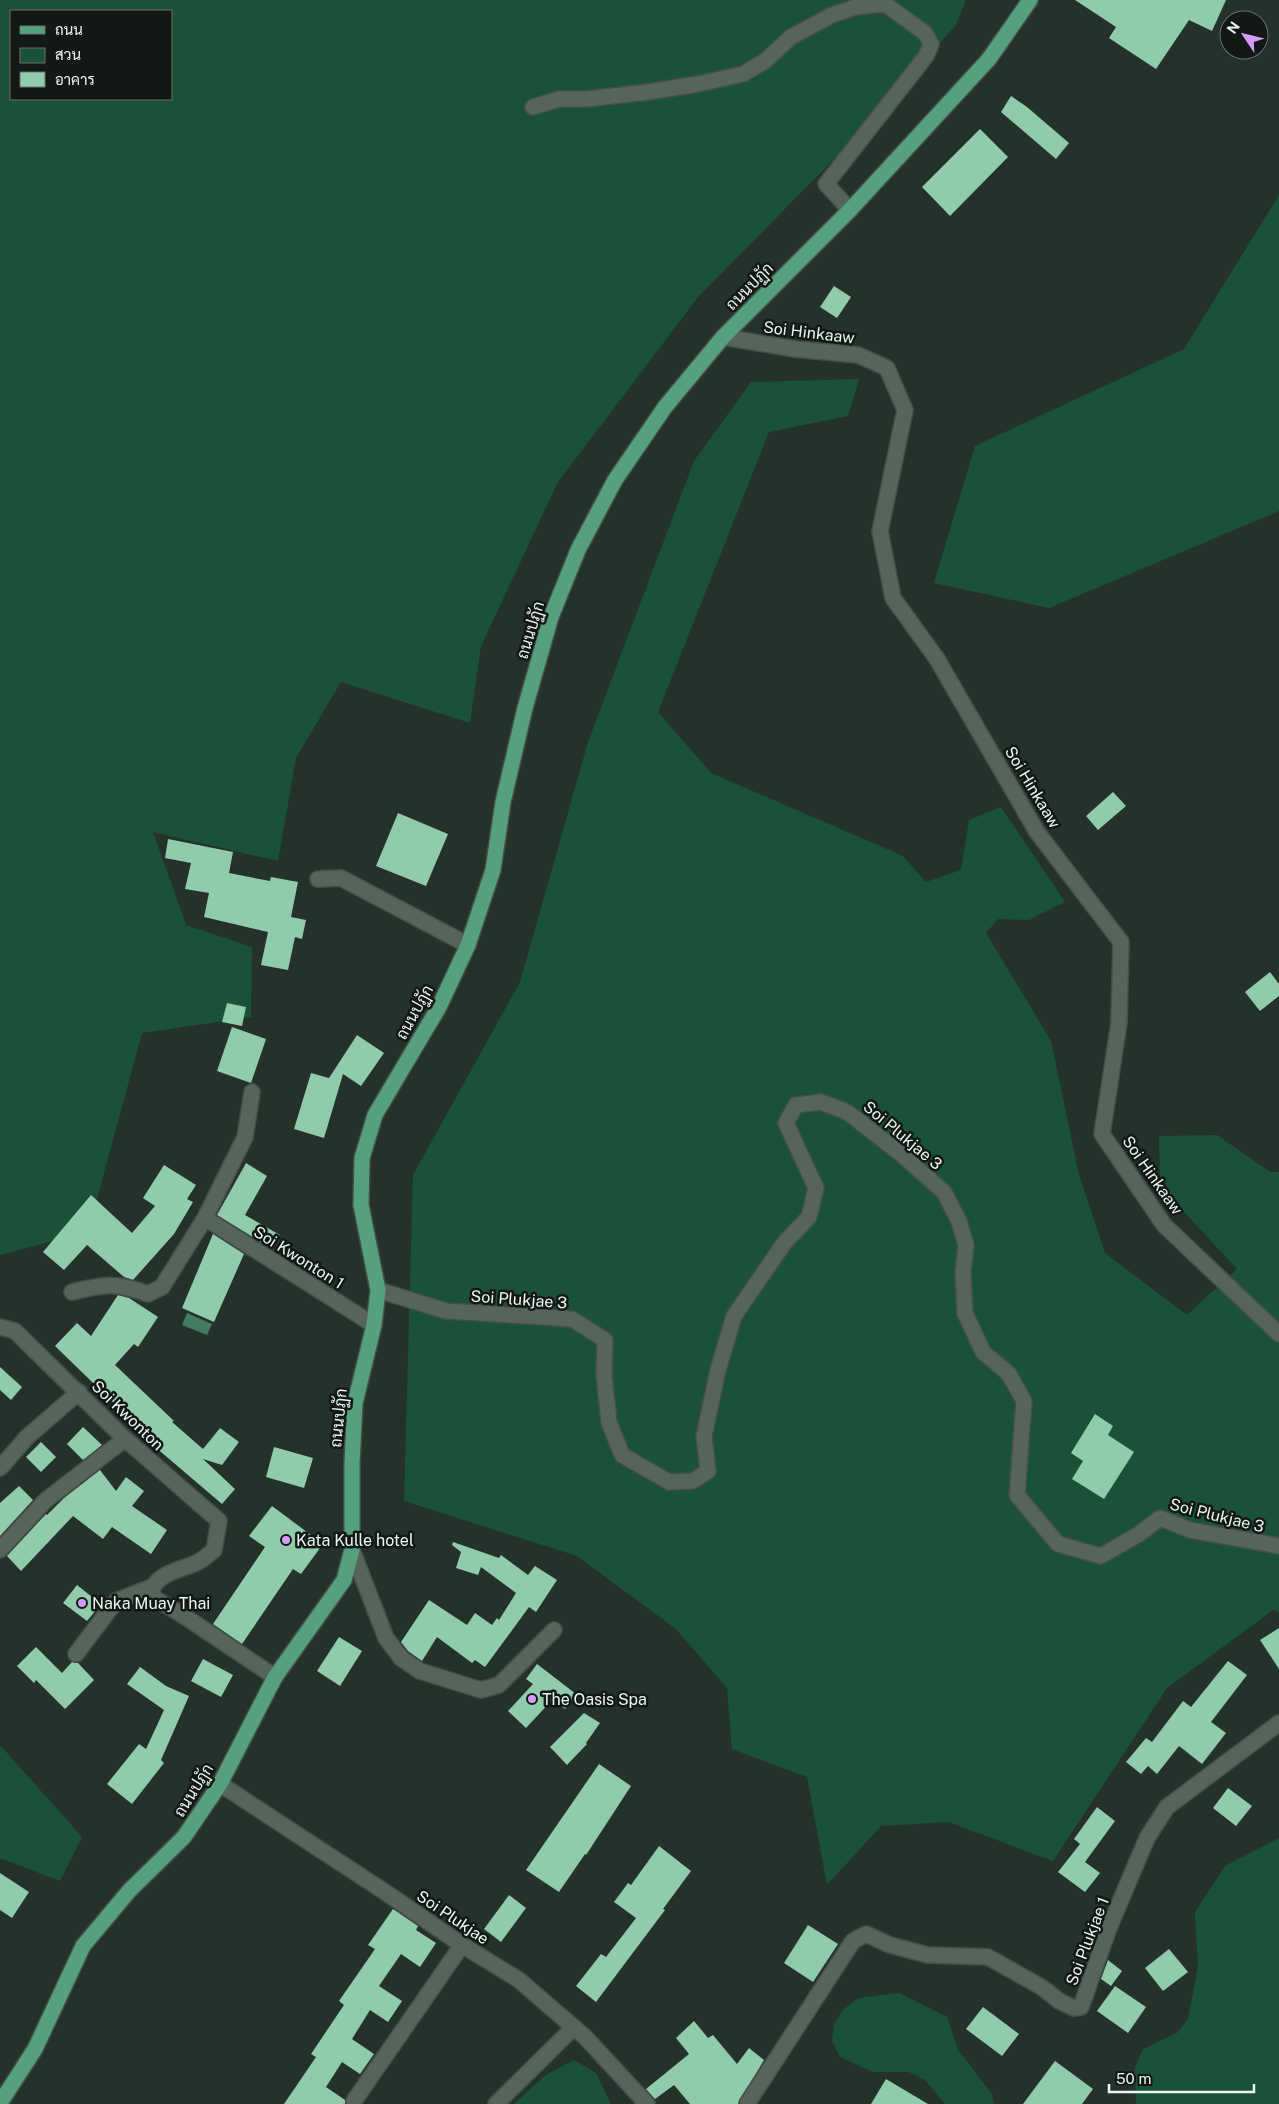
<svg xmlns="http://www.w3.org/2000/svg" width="1279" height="2104" viewBox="0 0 1279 2104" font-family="'Public Sans',Sarabun,sans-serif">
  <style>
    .green { fill: #1a5239; fill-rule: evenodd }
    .water { fill: #447c61 }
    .building { fill: #90cbac }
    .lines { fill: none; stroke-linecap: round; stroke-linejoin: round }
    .minor-casing { stroke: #434f48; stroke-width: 18 }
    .major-casing { stroke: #434f48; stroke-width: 18 }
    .minor { stroke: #56645c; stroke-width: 15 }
    .major { stroke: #55a17e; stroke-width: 15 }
    .poi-dot { fill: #d59bfb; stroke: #121815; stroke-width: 2 }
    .labels { text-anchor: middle; stroke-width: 5; stroke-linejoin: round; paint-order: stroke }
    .street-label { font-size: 16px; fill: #edf5f0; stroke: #121815 }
    .poi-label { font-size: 16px; fill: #edf5f0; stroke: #121815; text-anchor: start }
  </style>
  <rect width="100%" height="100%" fill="#25322b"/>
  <g class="green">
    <path d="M0,0H966L956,25L856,137L698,297L558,482L481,646L470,723L341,682L296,758L278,861L153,832L186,925L252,947L251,1017L142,1033L88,1232L0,1255ZM11,11H171V99H11Z"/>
    <path d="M1279,195V511L1049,608L934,583L975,446L1184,349Z"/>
    <path d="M859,379L848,416L769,432L658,712L711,773L903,856L926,882L961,870L969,820L1001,807L1065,902L1029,920L998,919L986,933L1051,1041L1079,1175L1105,1253L1187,1315L1237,1269L1160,1186L1159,1136L1217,1135L1270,1172H1279V1612L1273,1610L1167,1688L1053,1861L949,1822L881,1826L827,1885L807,1777L732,1749L727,1688L676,1629L577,1556L404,1501L413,1175L520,982L588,742L694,461L751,382Z"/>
    <path d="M0,1745L82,1837L60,1881L0,1858Z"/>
    <path d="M1279,1838V2104H1136L1135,2067L1143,2049L1177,2033L1188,2019L1198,1966L1195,1912L1225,1866Z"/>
    <path d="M899,1993L947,2017L958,2050L992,2094L994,2104H945L925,2080L909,2072H873L840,2057L832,2041L834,2024L844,2009L859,1998Z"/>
    <path d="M574,2060L596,2073L611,2104H514L546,2075Z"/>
  </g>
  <path class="water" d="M187,1313L212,1324L207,1335L182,1325Z"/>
  <g class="building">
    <path d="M1075,0H1226L1212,31L1189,20L1156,69L1109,38L1116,27Z"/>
    <path d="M1011,96L1027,107L1069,143L1056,159L1001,112Z"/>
    <path d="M980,129L1008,157L950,216L922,187Z"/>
    <path d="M834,286L851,297L837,318L820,307Z"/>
    <path d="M1113,792L1126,806L1098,830L1086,816Z"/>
    <path d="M398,813L448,834L426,886L376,866Z"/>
    <path d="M168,839L233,852L229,873L270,881L271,877L298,882L291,917L306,920L302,939L295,937L288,970L261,965L268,932L204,917L209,893L185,889L191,863L165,858Z"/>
    <path d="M1270,972L1279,984V996L1260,1011L1245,992Z"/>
    <path d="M227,1003L246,1007L242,1026L222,1022Z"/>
    <path d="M232,1027L266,1039L251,1083L217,1071Z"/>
    <path d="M357,1035L384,1053L361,1086L343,1074L324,1138L294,1129L311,1073L329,1078Z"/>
    <path d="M246,1163L267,1176L245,1215L280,1235L272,1249L217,1215Z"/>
    <path d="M164,1165L196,1185L187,1199L193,1202L174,1234L133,1280L124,1277L87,1245L64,1270L43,1252L91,1195L132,1233L155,1206L143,1198Z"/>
    <path d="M213,1234L244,1254L214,1322L182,1308Z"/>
    <path d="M118,1295L129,1298L158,1317L138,1347L134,1344L115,1365L174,1421L172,1422L203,1449L220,1428L239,1442L222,1465L203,1459L235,1489L222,1504L154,1446L156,1444L55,1346L77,1323L91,1336Z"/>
    <path d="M0,1367L22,1387L11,1400L0,1390Z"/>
    <path d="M1095,1414L1113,1426L1108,1435L1134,1452L1104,1499L1072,1479L1083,1461L1071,1453Z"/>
    <path d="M83,1427L102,1445L83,1460L67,1444Z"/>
    <path d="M41,1442L56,1457L41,1472L26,1457Z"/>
    <path d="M274,1447L313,1458L304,1488L266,1477Z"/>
    <path d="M100,1470L116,1491L126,1477L144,1491L132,1506L167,1530L151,1554L112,1527L103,1539L73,1516L21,1571L7,1556L46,1514L47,1515L64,1498Z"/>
    <path d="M19,1486L33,1500L0,1536V1503Z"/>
    <path d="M272,1506L323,1544L301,1574L293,1569L242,1644L213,1624L265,1547L249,1536Z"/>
    <path d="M453,1542L499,1558L501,1555L528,1575L535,1566L557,1580L536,1612L529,1607L485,1667L475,1660L472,1663L437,1637L422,1661L408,1651L401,1642L429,1600L467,1625L475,1613L492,1625L497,1618L499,1620L516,1593L481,1567L478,1575L456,1568L461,1552L452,1545Z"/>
    <path d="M77,1585L101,1604L87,1621L63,1603Z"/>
    <path d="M1279,1628V1669L1260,1640Z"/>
    <path d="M339,1637L362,1651L340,1686L317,1671Z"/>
    <path d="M36,1647L62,1673L72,1662L78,1663L94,1680L65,1709L36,1680L34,1683L17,1666Z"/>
    <path d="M203,1659L233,1675L221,1697L191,1681Z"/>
    <path d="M1228,1661L1247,1675L1211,1722L1226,1733L1202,1764L1179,1746L1157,1774L1148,1766L1141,1774L1126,1762L1146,1738L1152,1742L1183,1701L1191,1707Z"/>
    <path d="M537,1664L576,1694L565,1709L553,1699L526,1728L508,1711L533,1684L526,1679Z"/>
    <path d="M140,1667L166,1686L189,1696L161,1760L164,1763L132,1804L107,1784L139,1744L146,1749L164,1710L127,1684Z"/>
    <path d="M584,1713L600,1723L586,1743L587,1744L567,1765L550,1747Z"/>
    <path d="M599,1764L631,1786L586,1855L585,1854L559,1892L526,1870Z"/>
    <path d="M1228,1788L1252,1806L1236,1826L1213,1808Z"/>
    <path d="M1097,1807L1115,1821L1085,1862L1100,1873L1085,1892L1058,1872L1080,1844L1074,1839Z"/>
    <path d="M659,1846L691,1871L663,1909L665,1910L596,2002L576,1986L601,1954L606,1957L636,1918L614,1902L628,1883L631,1885Z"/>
    <path d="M0,1873L29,1892L12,1918L0,1910Z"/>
    <path d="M509,1895L526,1908L501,1942L484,1929Z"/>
    <path d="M393,1909L418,1926L416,1930L436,1943L420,1967L401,1954L379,1986L402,2001L388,2022L370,2010L352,2039L374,2054L360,2074L342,2062L326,2087L345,2100V2104H284L316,2057L311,2054L344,2005L339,2001L375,1949L368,1945Z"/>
    <path d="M808,1925L838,1944L813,1982L784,1963Z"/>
    <path d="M1169,1949L1188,1972L1163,1991L1145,1968Z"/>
    <path d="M1108,1960L1122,1971L1111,1986L1101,1979Z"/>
    <path d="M1115,1986L1146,2007L1128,2033L1097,2011Z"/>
    <path d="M983,2007L1019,2034L1002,2056L966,2029Z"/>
    <path d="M694,2021L708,2038L713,2035L737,2064L749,2048L764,2060L738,2104H690L674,2085L655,2099L646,2089L689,2054L676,2038Z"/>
    <path d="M1055,2061L1093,2089L1082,2104H1023Z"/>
    <path d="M886,2079L928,2104H871Z"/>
  </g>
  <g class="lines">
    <defs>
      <g id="minor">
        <path d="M533,107L559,99H587L648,92L698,84L743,74L765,61L791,37L832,15L856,7L885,4L925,33L931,44L926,56L826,184L850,210"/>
        <path d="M723,337L795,349L858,355L887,368L905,410L880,531L893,598L937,659L1037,832L1121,942L1119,1023L1102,1134L1164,1225L1279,1334"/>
        <path d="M318,879L341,878L468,945"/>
        <path d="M205,1218L374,1325"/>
        <path d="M378,1290L446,1311L572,1319L605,1340L604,1374L609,1422L622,1455L669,1482L693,1481L708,1471L704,1436L718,1370L734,1316L785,1242L809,1217L816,1188L786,1123L796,1105L821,1102L847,1112L901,1154L944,1192L959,1221L966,1245L963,1273L965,1313L983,1352L1009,1374L1024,1401L1017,1495L1058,1544L1101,1556L1139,1534L1160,1518L1190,1530L1279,1546"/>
        <path d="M72,1292C104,1284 116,1282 148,1294L162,1287L205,1218L245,1137L252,1092"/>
        <path d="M0,1327L15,1331L125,1439L219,1521L214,1550C209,1554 204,1559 198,1562C182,1570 154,1573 151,1594L157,1600L181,1614L275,1677"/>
        <path d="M0,1468L27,1437L79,1392"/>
        <path d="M0,1550L46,1500L125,1439"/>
        <path d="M352,1550L386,1638L401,1658L420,1671L481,1690L499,1685L554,1630"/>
        <path d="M76,1654L116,1601L152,1587"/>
        <path d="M220,1784L388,1894L462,1945L519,1980L585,2037L647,2104"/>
        <path d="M354,2101L462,1945"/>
        <path d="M496,2104L574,2027"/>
        <path d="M747,2104L853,1941L866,1934L890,1945L928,1955L988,1957L1043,1988L1059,2001L1074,2008L1081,2007L1109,1928L1147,1838L1167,1807L1279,1723"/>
      </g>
      <path id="major" d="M0,2103L35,2049L83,1946L129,1891L184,1837L220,1784L275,1677L344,1580L352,1550V1462L355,1403L374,1325L378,1290L361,1205L362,1158L375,1115L439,1007L468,945L493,870L503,802L525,708L551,617L578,550L615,480L665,407L723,337L850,210L989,59L1030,0"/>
    </defs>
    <use href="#minor" class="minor-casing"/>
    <use href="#major" class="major-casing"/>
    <use href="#minor" class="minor"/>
    <use href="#major" class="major"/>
  </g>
  <g class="poi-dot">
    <circle cx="286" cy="1540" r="5"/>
    <circle cx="82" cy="1603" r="5"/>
    <circle cx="532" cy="1699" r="5"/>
  </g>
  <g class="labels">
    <g class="street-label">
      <text transform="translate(749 286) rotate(-45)" y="6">ถนนปฏัก</text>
      <text transform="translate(809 332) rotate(7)" y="6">Soi Hinkaaw</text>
      <text transform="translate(530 630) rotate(-73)" y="6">ถนนปฏัก</text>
      <text transform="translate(1033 787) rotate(59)" y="6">Soi Hinkaaw</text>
      <text transform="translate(414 1012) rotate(-61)" y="6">ถนนปฏัก</text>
      <text transform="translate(903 1135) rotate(40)" y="6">Soi Plukjae 3</text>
      <text transform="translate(1153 1175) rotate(55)" y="6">Soi Hinkaaw</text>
      <text transform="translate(299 1257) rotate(32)" y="6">Soi Kwonton 1</text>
      <text transform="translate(519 1299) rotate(4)" y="6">Soi Plukjae 3</text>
      <text transform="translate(128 1415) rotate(44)" y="6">Soi Kwonton</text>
      <text transform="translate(338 1418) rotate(-84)" y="6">ถนนปฏัก</text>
      <text transform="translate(1217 1515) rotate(14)" y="6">Soi Plukjae 3</text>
      <text transform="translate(193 1790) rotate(-58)" y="6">ถนนปฏัก</text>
      <text transform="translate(453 1917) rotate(34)" y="6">Soi Plukjae</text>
      <text transform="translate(1087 1941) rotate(-69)" y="6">Soi Plukjae 1</text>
    </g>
    <g class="poi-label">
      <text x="296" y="1546">Kata Kulle hotel</text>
      <text x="92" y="1609">Naka Muay Thai</text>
      <text x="542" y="1705">The Oasis Spa</text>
    </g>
  </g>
  <rect x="10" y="10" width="162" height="90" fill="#121815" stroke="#6a706d"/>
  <rect x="20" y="26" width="25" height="8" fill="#55a17e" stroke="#6a706d"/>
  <text x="55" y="35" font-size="15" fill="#edf5f0">ถนน</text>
  <rect x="20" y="48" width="25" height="15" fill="#1a5239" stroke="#6a706d"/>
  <text x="55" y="60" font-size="15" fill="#edf5f0">สวน</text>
  <rect x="20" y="72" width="25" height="15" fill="#90cbac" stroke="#6a706d"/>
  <text x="55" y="85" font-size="15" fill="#edf5f0">อาคาร</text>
  <g transform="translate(1244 35) rotate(305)"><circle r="24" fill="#121815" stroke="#6a706d"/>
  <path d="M0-4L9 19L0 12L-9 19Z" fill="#d59bfb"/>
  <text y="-8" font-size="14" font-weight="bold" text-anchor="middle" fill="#edf5f0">N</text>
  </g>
  <path d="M1109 2084v8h145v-8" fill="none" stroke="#edf5f0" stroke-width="2.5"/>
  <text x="1116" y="2084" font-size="15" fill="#edf5f0" stroke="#121815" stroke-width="4" paint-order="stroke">50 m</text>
</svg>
